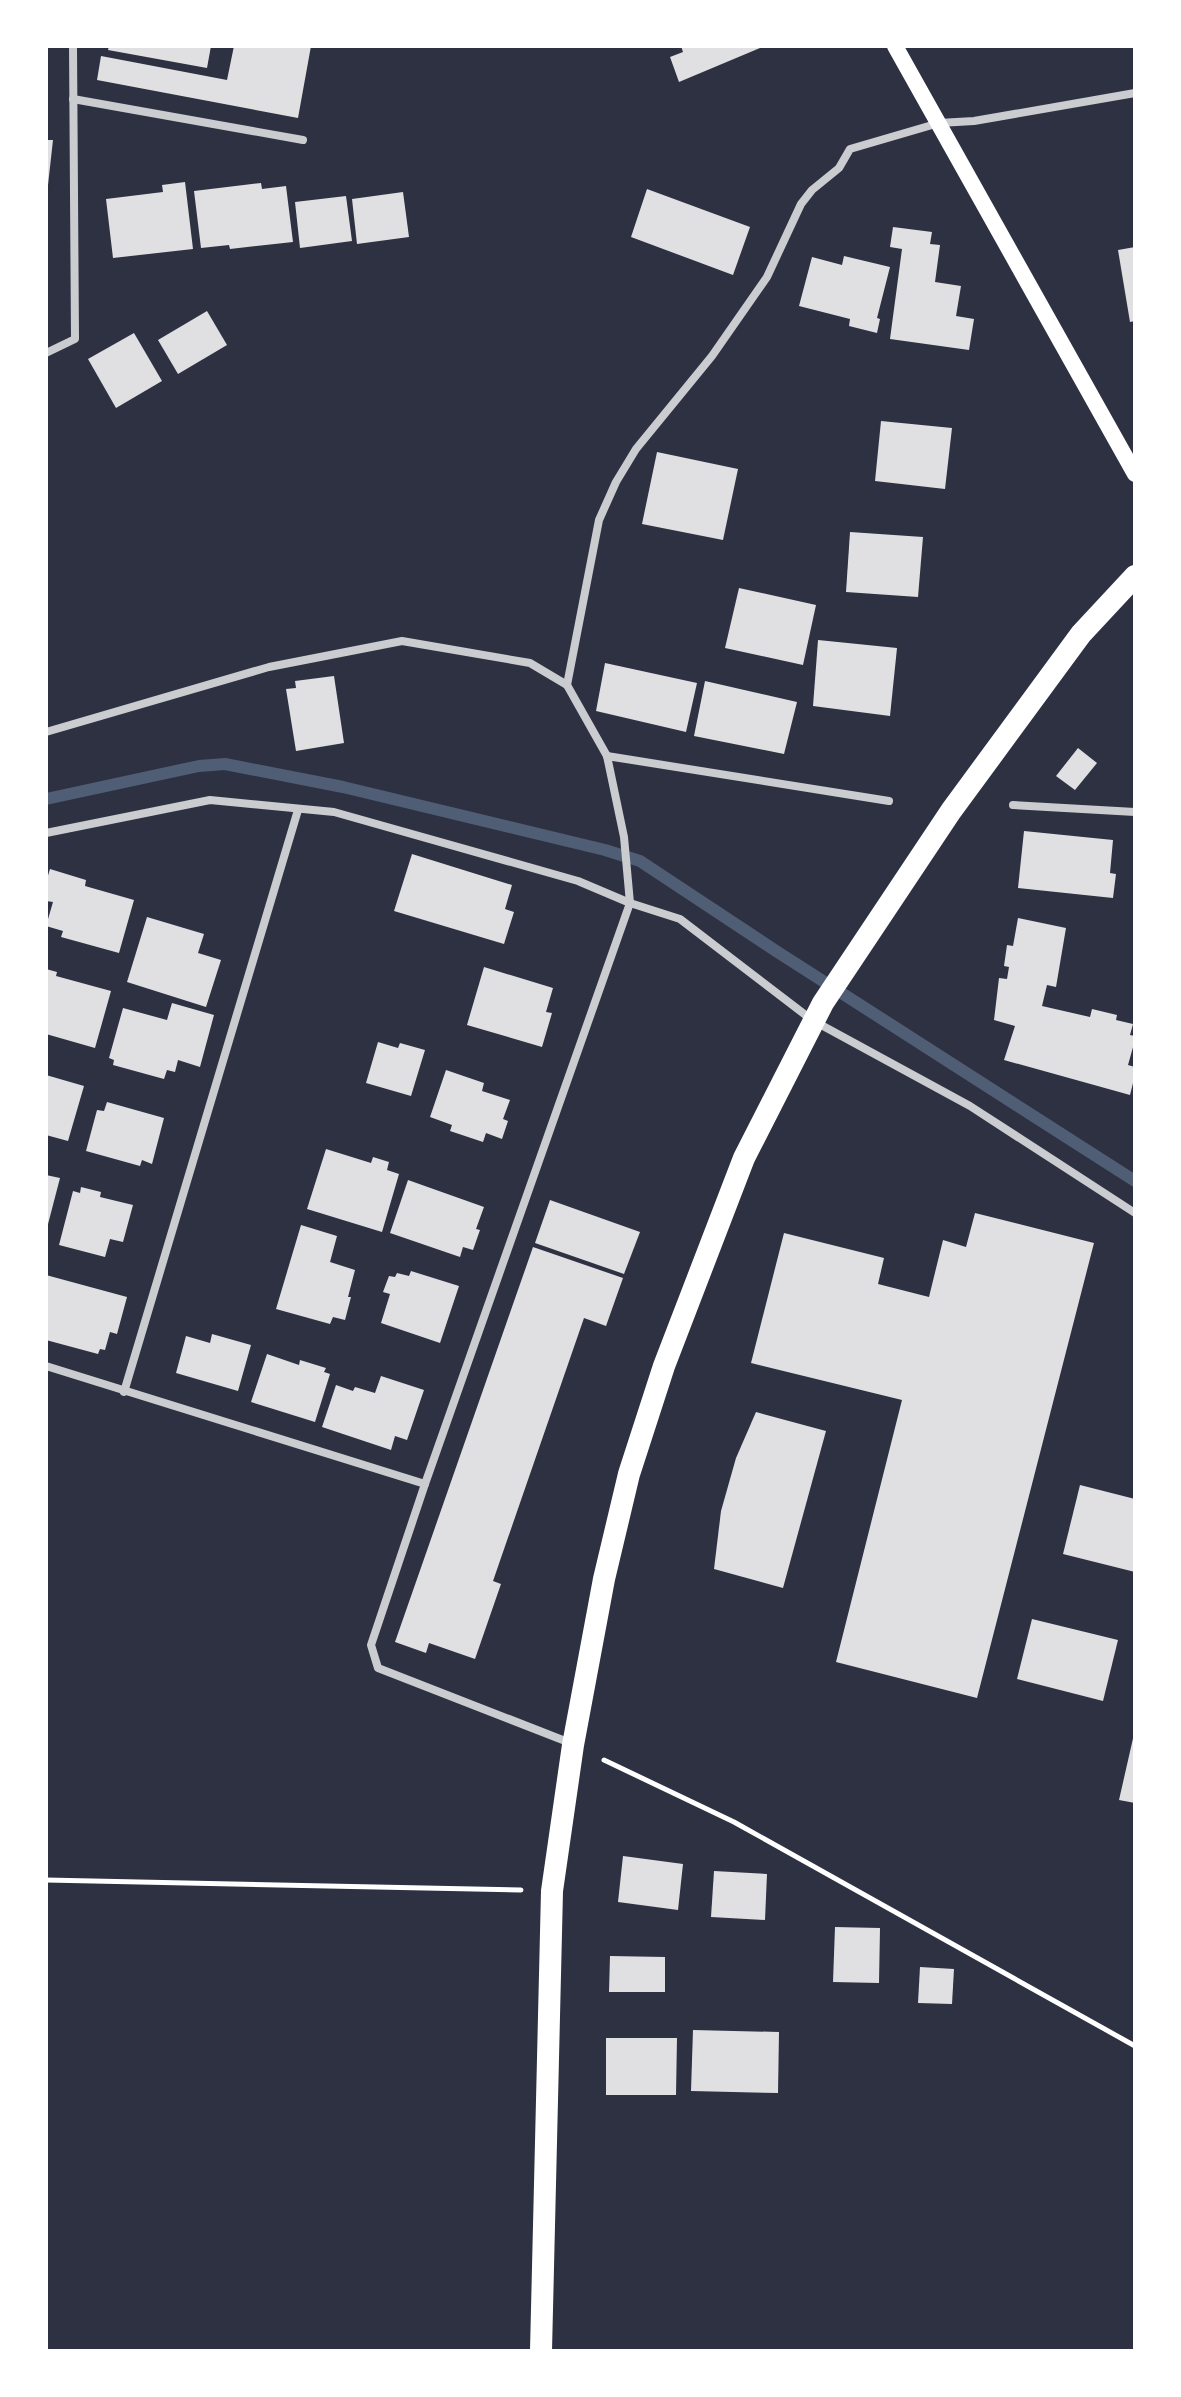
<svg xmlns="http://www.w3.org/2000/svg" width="1181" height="2397" viewBox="0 0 1181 2397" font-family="Karla,sans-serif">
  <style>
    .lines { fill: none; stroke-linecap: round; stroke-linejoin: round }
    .stream { stroke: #4f5d75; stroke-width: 12 }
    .building { fill: #e0e0e3 }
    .path { stroke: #fff; stroke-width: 5 }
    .minor { stroke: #caccd0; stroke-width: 8 }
    .secondary { stroke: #fff; stroke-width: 16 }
    .trunk { stroke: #fff; stroke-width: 22 }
  </style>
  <rect width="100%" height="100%" fill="#2d3142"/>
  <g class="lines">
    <path class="stream" d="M46,799L199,766L225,764L343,787L605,850L640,861L776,951L1135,1181"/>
  </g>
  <g class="building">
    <path d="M109,46H211L207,68L108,50Z"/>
    <path d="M234,46H311L298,118L97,80L101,56L227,80Z"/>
    <path d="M681,46H760V48L679,82L670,57L683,52Z"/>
    <path d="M46,140H53L48,185L46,184Z"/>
    <path d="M185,182L193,249L113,258L106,199L163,192L162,185Z"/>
    <path d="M261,183L262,189L286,186L293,242L230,249L229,245L201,248L194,191Z"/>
    <path d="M647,189L750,227L733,275L631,237Z"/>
    <path d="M403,192L409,237L357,244L352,199Z"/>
    <path d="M346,196L352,241L300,248L295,202Z"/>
    <path d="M893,227L932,232L930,244L940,245L935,282L961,286L956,316L974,319L969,350L890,339L902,249L890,247Z"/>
    <path d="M1135,247V321L1130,322L1118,250Z"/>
    <path d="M844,256L890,267L877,318L880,319L877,333L849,326L850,319L799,306L812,257L842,265Z"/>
    <path d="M207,311L227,345L178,374L158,340Z"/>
    <path d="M134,333L162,381L116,408L88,359Z"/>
    <path d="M881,421L952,428L945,489L875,481Z"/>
    <path d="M657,452L738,469L723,540L642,524Z"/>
    <path d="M850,532L923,537L918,597L846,592Z"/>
    <path d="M739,588L816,605L803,665L725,648Z"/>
    <path d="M818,640L897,648L890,716L813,706Z"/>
    <path d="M605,663L697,683L686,732L596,711Z"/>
    <path d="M334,676L344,743L296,751L286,689L296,688L295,681Z"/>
    <path d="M705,681L797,702L784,754L694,736Z"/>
    <path d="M1078,748L1097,763L1075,790L1056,776Z"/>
    <path d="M1024,831L1113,840L1110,873L1116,874L1113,898L1018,888Z"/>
    <path d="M412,854L512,885L505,909L514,912L504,944L394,911Z"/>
    <path d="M50,869L86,880L85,886L134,900L119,953L61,937L63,931L46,926L53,902L46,901V882Z"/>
    <path d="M147,917L204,934L198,953L221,960L206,1007L127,982Z"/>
    <path d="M1018,918L1066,928L1056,987L1047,985L1042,1006L1090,1017L1092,1009L1117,1015L1116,1020L1133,1024L1130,1035L1135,1036V1040L1128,1065L1135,1067V1075L1130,1095L1004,1060L1015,1026L994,1020L999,978L1007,979L1009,967L1004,966L1007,945L1013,946Z"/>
    <path d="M484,967L553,988L546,1012L552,1013L542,1047L467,1025Z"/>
    <path d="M46,969L57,972L56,976L111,991L95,1048L46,1034Z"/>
    <path d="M172,1003L214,1015L200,1067L178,1060L175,1072L167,1070L164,1079L113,1065L114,1060L109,1058L123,1008L167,1020Z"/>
    <path d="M378,1042L398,1048L400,1043L425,1050L411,1096L366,1083Z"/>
    <path d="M446,1070L484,1083L482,1091L510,1100L503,1119L508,1121L502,1139L486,1133L483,1142L450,1131L452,1125L430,1117Z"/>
    <path d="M46,1075L84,1086L68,1141L46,1135Z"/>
    <path d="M107,1102L164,1118L152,1164L142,1160L140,1166L86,1151L97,1110L104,1111Z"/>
    <path d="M326,1149L371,1163L373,1157L389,1162L387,1170L399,1174L382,1232L307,1209Z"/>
    <path d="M46,1175L60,1178L47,1228H46Z"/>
    <path d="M408,1180L484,1207L476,1229L480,1230L473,1250L463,1247L460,1257L390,1233Z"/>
    <path d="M81,1187L101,1192L100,1197L133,1205L123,1242L110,1239L105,1257L59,1245L73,1191L80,1193Z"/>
    <path d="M550,1200L640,1232L624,1274L535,1243Z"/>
    <path d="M975,1213L1094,1243L977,1698L836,1662L902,1400L751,1363L784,1233L884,1258L878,1284L929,1297L943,1240L966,1247Z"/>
    <path d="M301,1225L337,1236L330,1262L355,1270L348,1297H351L345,1320L333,1317L330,1324L276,1309Z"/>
    <path d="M533,1247L623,1278L606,1326L584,1318L493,1581L501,1584L475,1659L429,1643L426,1653L395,1642Z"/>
    <path d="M411,1271L459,1286L440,1343L381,1323L390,1294L383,1292L389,1276L395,1277L397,1273L409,1276Z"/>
    <path d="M46,1275L127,1297L117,1334L110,1332L105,1350L100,1349L98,1354L46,1340Z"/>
    <path d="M212,1334L251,1345L238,1391L176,1373L186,1336L210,1343Z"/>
    <path d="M267,1354L299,1365L300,1360L326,1368L324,1372L330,1374L315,1422L251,1402Z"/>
    <path d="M381,1376L424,1390L407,1440L395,1436L391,1450L322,1427L336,1385L353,1391L355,1387L375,1393Z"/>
    <path d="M756,1412L826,1431L783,1588L714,1569L721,1511L736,1458Z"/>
    <path d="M1080,1485L1135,1499V1572L1063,1554Z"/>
    <path d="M1032,1619L1118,1640L1103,1701L1017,1679Z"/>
    <path d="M1134,1734L1135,1735V1803L1119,1800Z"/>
    <path d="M623,1856L683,1864L678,1910L618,1902Z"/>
    <path d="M714,1871L767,1874L765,1920L711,1917Z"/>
    <path d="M835,1927L880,1928L879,1983L833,1982Z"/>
    <path d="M610,1956L665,1957V1992H609Z"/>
    <path d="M920,1967L954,1969L952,2004L918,2003Z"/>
    <path d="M693,2030L779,2032L778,2093L691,2091Z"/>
    <path d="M606,2038H677L676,2095H606Z"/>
  </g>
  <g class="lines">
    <g class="path">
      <path d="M604,1760L734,1822L1135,2046"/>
      <path d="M46,1880L521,1890"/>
    </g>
    <g class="minor">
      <path d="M73,99L303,140"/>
      <path d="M46,353L75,339L73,46"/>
      <path d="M46,732L269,667L402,641L530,663L567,685"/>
      <path d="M607,756L889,801"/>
      <path d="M1013,805L1135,812"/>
      <path d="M46,833L210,800L334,812L578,881L630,903L680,919L812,1020L970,1106L1135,1213"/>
      <path d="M46,1366L425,1484"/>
      <path d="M124,1392L298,810"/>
      <path d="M573,1744L378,1668L371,1645L425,1484L630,903L624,837L607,756L567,685L599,520L616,482L636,449L712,356L767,277L801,204L812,190L839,168L850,149L939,123L974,121L1135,93"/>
    </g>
    <path class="secondary" d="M895,46L1135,474"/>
    <path class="trunk" d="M541,2351L552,1891L573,1745L604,1579L629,1474L664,1366L744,1158L823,1003L951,811L1081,634L1135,576"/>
  </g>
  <rect width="1181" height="2397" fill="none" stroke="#ffffff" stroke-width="96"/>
</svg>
